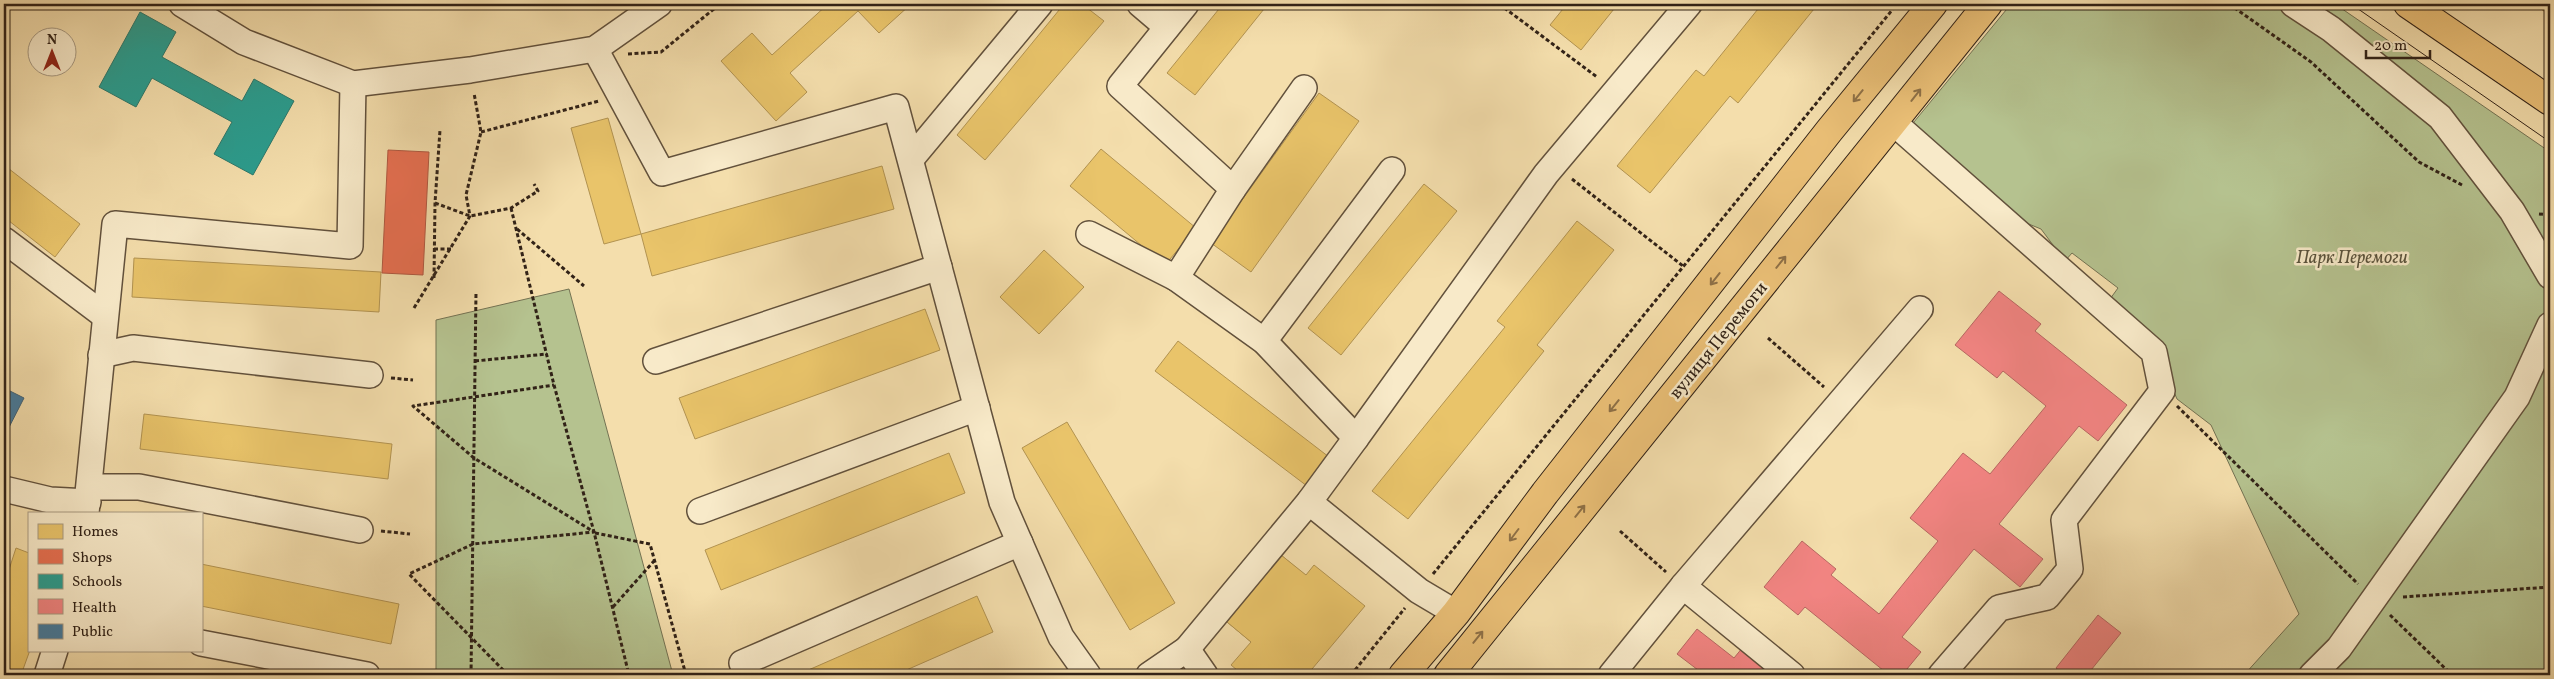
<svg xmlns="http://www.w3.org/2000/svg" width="2554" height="679" viewBox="0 0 2554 679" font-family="Vollkorn,serif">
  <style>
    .green { fill: #b5c28f; stroke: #737253 }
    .homes { fill: #e9c46a; stroke: #b29351 }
    .shops { fill: #e76f51; stroke: #b05840 }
    .schools { fill: #2a9d8f; stroke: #2c786b }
    .health { fill: #f28482; stroke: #b86762 }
    .public { fill: #457b9d; stroke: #3f6075 }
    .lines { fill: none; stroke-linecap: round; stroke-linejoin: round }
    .minor-casing { stroke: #62513c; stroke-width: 28 }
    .major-casing { stroke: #312217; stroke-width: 30 }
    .path { stroke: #312217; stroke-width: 3; stroke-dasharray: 4 2.5; stroke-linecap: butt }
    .minor { stroke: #f8eac9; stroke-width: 25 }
    .major { stroke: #eabf76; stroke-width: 28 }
    .tram { stroke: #312217; stroke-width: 1 }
    .oneway { stroke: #8e7046 }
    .labels { text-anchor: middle; stroke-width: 5; stroke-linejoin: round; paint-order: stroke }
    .park-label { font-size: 18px; font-style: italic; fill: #59523b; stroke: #f8eac9 }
    .street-label { font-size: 18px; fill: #312217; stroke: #f8eac9 }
  </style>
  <rect width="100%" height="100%" fill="#f4deac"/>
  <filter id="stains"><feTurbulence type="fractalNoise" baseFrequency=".004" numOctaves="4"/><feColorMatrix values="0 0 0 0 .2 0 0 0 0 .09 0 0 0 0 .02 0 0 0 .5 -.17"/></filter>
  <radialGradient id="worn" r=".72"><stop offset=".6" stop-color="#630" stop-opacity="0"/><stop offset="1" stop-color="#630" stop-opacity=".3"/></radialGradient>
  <g class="green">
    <path d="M2011,4H2335L2550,152V675H2244L2299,614L2211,425L2177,399L2150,335L2110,299L2118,288L2072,253L2065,261L2041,229L1982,205L1909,128Z"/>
    <path d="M569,289L673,675H436V320Z"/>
  </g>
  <g class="homes">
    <path d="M828,4L910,5L879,33L858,11L790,73L807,92L776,121L721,61L752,33L772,55Z"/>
    <path d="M1064,4H1082L1104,21L985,160L957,135Z"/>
    <path d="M1223,4H1268L1195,95L1167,73Z"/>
    <path d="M1567,4H1618L1581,50L1550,25Z"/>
    <path d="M1762,4H1818L1738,103L1730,96L1650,193L1617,166L1696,70L1704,76Z"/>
    <path d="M2543,4H2550V16L2540,8Z"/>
    <path d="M1319,93L1359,121L1251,272L1211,243Z"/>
    <path d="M608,118L641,234L604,244L571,128Z"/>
    <path d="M1101,149L1196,228L1165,265L1070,186Z"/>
    <path d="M4,165L80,224L55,257L4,217Z"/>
    <path d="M882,166L894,209L652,276L641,234Z"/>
    <path d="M1424,184L1457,211L1341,355L1308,328Z"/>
    <path d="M1577,221L1614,250L1537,345L1544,351L1408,519L1372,491L1505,327L1497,321Z"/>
    <path d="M1044,250L1084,287L1039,334L1000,297Z"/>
    <path d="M134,258L381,272L379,312L132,297Z"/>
    <path d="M925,309L940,350L695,439L679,398Z"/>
    <path d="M1178,341L1329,457L1307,486L1155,371Z"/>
    <path d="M144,414L392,444L388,479L140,449Z"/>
    <path d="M1067,422L1175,603L1130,630L1022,448Z"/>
    <path d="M949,453L965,493L721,590L705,550Z"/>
    <path d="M16,548L29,553L30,650L21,675H4V585Z"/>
    <path d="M1276,551L1311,580L1300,593L1308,600L1275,639L1267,633L1256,646L1221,617Z"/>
    <path d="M1276,551L1306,575L1314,565L1365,606L1307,675H1243L1231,665L1251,642L1221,617Z"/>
    <path d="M201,564L399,604L391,644L201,606Z"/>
    <path d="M977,596L993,632L895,675H797Z"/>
  </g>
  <path class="shops" d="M388,150L429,152L423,275L382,273Z"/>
  <path class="schools" d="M140,12L176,32L162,57L242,101L254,79L294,101L253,175L214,154L232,122L152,78L136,107L99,87Z"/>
  <g class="health">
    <path d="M1999,291L2041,324L2035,331L2127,405L2098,441L2079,426L1999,524L2043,559L2020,587L1974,549L1902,637L1921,652L1902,675H1889L1805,607L1798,615L1764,587L1802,541L1836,569L1831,575L1879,614L1938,541L1910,518L1963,453L1990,474L2046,406L2003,371L1997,378L1955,345Z"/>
    <path d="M2098,615L2121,633L2087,675H2065L2056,668Z"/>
    <path d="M1697,629L1734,658L1743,647L1778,675H1694L1698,670L1677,654Z"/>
  </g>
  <path class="public" d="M4,388L24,398L4,437Z"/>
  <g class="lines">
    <defs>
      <g id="minor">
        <path d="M182,4L244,42L353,84L470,70L595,49L659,4"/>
        <path d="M1140,4L1167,27"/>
        <path d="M1186,4L1120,86L1233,189L1176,278L1264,341L1356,438L1309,502L1187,649"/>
        <path d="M2293,4L2331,29L2440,117L2512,211L2550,276"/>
        <path d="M595,49L662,173L896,107L1002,502L1061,637L1088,675"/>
        <path d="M1894,123L2154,352L2162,391L2064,520L2070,569L2047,597L1999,608L1941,675"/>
        <path d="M911,159L1040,4"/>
        <path d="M1233,189L1304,88"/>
        <path d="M1089,234L1176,278"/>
        <path d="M4,240L105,316"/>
        <path d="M1264,341L1392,170"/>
        <path d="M101,355L133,348L370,375"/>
        <path d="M656,361L939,267"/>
        <path d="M1356,438L1546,174L1689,4"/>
        <path d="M90,487H139L360,530"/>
        <path d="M4,489L50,500L88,502"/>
        <path d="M1309,502L1419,591L1456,613"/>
        <path d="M700,511L977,408"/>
        <path d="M86,513L115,224L350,246L353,84"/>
        <path d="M1683,586L1792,675"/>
        <path d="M201,643L367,675"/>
        <path d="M742,663L1020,543"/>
        <path d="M47,675L55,650"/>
        <path d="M1149,675L1187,649L1205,675"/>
        <path d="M1611,675L1683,586L1920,309"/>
        <path d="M2312,675L2339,648L2517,397L2550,325"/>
      </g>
      <g id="major">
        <path d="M2408,4L2550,101"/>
        <path d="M1403,675L1456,613L1545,493L1829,131L1933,4"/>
        <path d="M1448,675L1988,4"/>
      </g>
    </defs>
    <use href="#minor" class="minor-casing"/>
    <use href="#major" class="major-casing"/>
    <g class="path">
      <path d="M1499,4L1597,77"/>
      <path d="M2229,4L2311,62L2419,162L2462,185"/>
      <path d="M628,54L661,52L720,4"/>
      <path d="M481,132L599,101"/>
      <path d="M1572,179L1683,266"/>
      <path d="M435,203L470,216L511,208L538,191L534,184"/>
      <path d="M511,208L554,385L594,532L629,675"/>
      <path d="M2539,214L2550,215"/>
      <path d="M517,229L584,286"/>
      <path d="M434,249H451"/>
      <path d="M434,278L435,203L440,130"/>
      <path d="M414,308L470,216L466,195L481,132L474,93"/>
      <path d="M1768,338L1824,387"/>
      <path d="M475,361L547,354"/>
      <path d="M391,378L413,380"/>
      <path d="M2177,406L2358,584"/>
      <path d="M381,531L410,534"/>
      <path d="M1620,531L1666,572"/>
      <path d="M595,533L650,544L686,675"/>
      <path d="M1433,574L1897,4"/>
      <path d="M2403,597L2550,587"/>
      <path d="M613,607L654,561"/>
      <path d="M2390,615L2452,675"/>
      <path d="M471,675L476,292"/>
      <path d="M508,675L409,574L473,544L594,532L474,458L413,406L554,385"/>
      <path d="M1351,675L1405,608"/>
    </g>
    <use href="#minor" class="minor"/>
    <use href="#major" class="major"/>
    <path class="tram" d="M2351,4L2550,142"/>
  </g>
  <defs><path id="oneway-shaft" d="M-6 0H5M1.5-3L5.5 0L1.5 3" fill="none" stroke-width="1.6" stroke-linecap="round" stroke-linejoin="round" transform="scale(1.25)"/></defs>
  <g class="oneway">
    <use href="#oneway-shaft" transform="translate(1916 95) rotate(-52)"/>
    <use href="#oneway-shaft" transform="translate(1858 96) rotate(129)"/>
    <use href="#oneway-shaft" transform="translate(1781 262) rotate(-51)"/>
    <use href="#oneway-shaft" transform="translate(1715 279) rotate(128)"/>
    <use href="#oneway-shaft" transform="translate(1614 406) rotate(129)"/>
    <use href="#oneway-shaft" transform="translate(1580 511) rotate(-51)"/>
    <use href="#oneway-shaft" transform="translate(1514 535) rotate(127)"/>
    <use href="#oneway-shaft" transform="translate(1478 637) rotate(-51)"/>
  </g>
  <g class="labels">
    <g class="park-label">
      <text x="2352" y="263">Парк Перемоги</text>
    </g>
    <g class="street-label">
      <text transform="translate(1718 340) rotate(-51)" y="6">вулиця Перемоги</text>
    </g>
  </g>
  <rect width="2554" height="679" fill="none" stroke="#f4deac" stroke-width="20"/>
  <rect x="5" y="5" width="2544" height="669" fill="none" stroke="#312217" stroke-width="2.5"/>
  <rect x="10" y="10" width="2534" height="659" fill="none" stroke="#312217"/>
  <rect x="28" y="512" width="175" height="140" fill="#f8eac9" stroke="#a89a82"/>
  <rect x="38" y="524" width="25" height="15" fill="#e9c46a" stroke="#a89a82"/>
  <text x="72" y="536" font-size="15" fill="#312217">Homes</text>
  <rect x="38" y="549" width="25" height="15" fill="#e76f51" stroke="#a89a82"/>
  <text x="72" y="562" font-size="15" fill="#312217">Shops</text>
  <rect x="38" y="574" width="25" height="15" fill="#2a9d8f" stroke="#a89a82"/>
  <text x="72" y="586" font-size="15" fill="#312217">Schools</text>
  <rect x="38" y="599" width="25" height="15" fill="#f28482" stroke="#a89a82"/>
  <text x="72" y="612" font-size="15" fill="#312217">Health</text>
  <rect x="38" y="624" width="25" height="15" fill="#457b9d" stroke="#a89a82"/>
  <text x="72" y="636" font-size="15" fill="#312217">Public</text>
  <g transform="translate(52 52)"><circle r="24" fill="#f8eac9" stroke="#a89a82"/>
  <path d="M0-4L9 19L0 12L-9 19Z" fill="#8f2418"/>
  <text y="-8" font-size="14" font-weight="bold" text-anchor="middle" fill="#312217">N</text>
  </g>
  <path d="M2366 50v8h64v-8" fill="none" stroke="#312217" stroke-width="2.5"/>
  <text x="2374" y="50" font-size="15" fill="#312217" stroke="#f8eac9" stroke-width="4" paint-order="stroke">20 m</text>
  <rect width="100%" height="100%" filter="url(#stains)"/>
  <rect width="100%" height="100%" fill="url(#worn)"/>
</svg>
